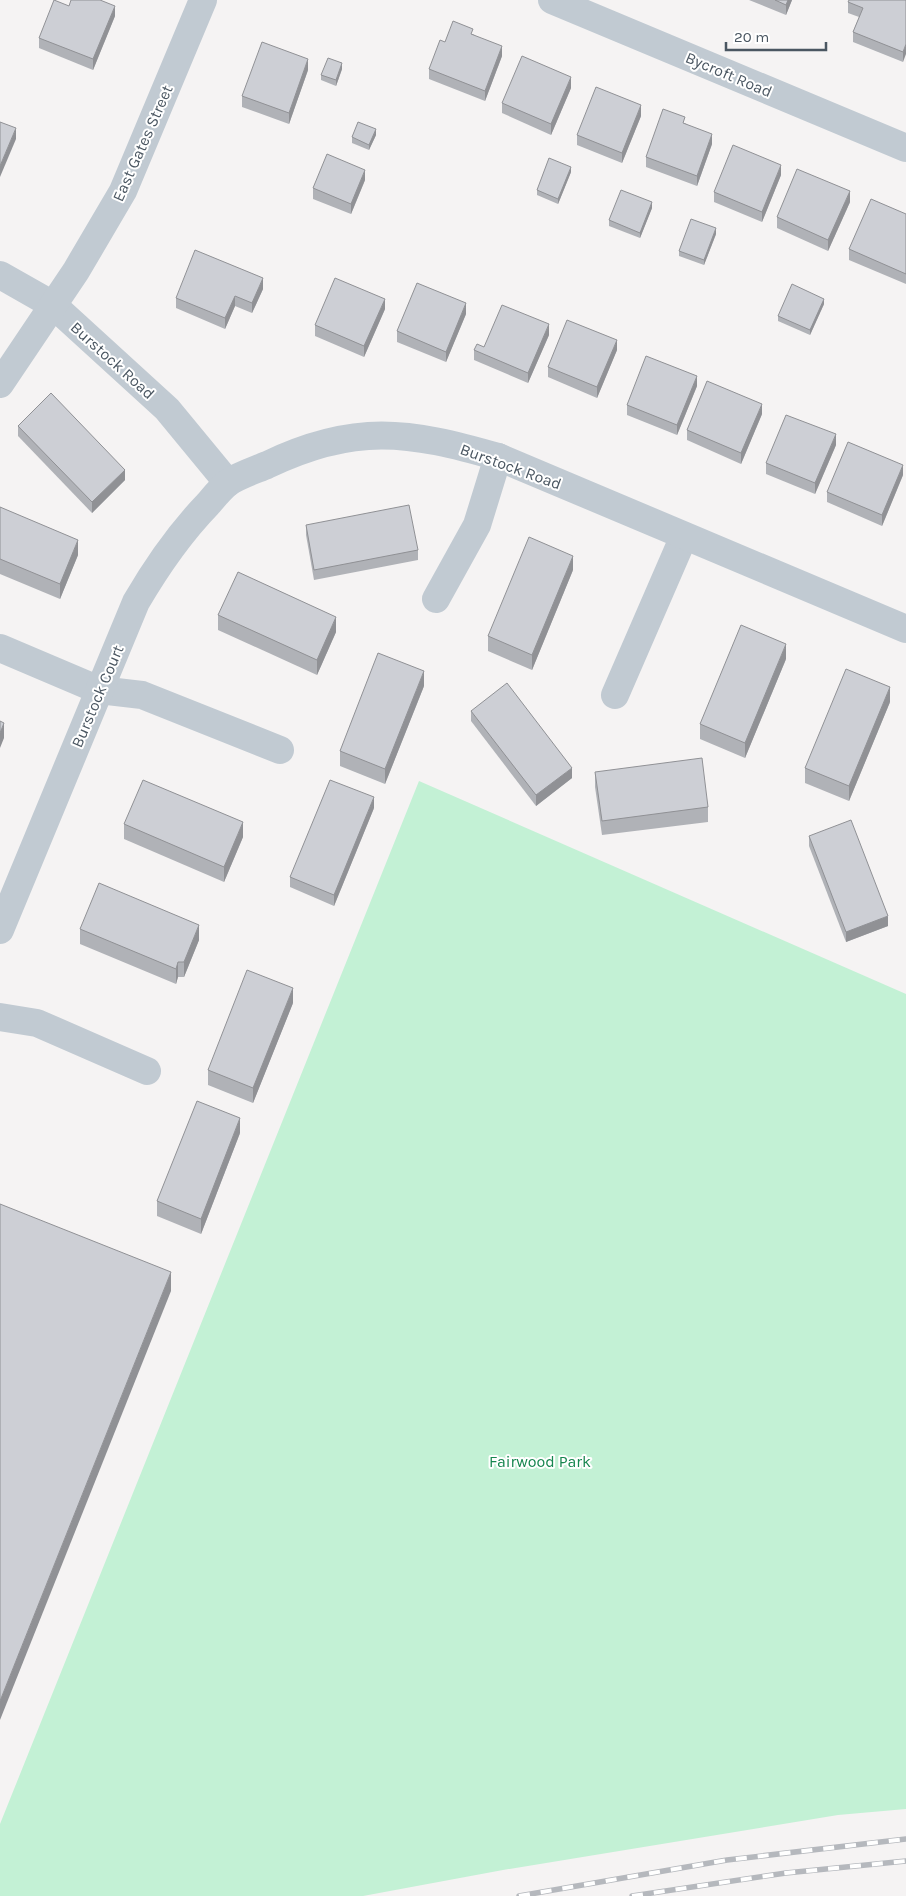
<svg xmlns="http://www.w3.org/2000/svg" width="906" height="1896" viewBox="0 0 906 1896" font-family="Karla,sans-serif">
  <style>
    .green { fill: #c3f1d5 }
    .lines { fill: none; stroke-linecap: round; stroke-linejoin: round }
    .minor { stroke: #c1cad2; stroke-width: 28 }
    .rail-casing { stroke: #b5b8bd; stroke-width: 5.5 }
    .rail { stroke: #fff; stroke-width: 4; stroke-dasharray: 11; stroke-linecap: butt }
    .wall { fill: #b0b2b7 }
    .shaded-wall { fill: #909195 }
    .building { fill: #cdcfd5; stroke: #909195 }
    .labels { text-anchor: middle; stroke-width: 4; stroke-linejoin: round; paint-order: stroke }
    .street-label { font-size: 16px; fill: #4a5661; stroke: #fff }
    .park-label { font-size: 16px; fill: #17864f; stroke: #fff }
  </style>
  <rect width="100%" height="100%" fill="#f5f3f3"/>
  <path class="green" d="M419,781L906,994V1809L838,1815L503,1870L363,1896H0V1824Z"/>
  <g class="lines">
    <g class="minor">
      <path d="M552,0L906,148"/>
      <path d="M0,275L53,305L167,409L228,483"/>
      <path d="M0,384L76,271L123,191L203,0"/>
      <path d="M436,599L477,525L498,457"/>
      <path d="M0,648L99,690L142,695L280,750"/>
      <path d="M615,695L684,536"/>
      <path d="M0,930L136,602C157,566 179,534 208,504C214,497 221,488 229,482C240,475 255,470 267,465C354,423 409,431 498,457L906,629"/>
      <path d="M0,1017L37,1023L147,1071"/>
    </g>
    <defs>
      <g id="rail">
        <path d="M519,1896L727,1860L906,1839"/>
        <path d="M632,1896L786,1873L906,1861"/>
      </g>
    </defs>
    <use href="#rail" class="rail-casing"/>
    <use href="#rail" class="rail"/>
  </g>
  <g class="wall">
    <path d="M749,0H792L786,15Z"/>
    <path d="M906,0L903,62L853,42V32L859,17L848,13V2Z"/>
    <path d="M69,6L115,16L93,70L39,48V38Z"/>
    <path d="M473,34L502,56L485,101L429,79V69L445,42Z"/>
    <path d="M342,69L336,86L321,80V75Z"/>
    <path d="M308,70L289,124L242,107V96Z"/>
    <path d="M571,88L551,135L502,113V103Z"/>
    <path d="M641,116L622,163L577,145V135Z"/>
    <path d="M685,123L712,144L697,186L646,167V157Z"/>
    <path d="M376,135L369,150L352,143V137Z"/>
    <path d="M571,172L558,204L537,195V190Z"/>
    <path d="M781,175L762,222L714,202V192Z"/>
    <path d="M365,180L351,214L313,199V188Z"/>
    <path d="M850,202L828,251L777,228V217Z"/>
    <path d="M652,208L640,238L609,226V220Z"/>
    <path d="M906,214V284L849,260V249Z"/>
    <path d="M716,234L704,265L679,256V251Z"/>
    <path d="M263,289L252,313L235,306L225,329L176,308V298Z"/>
    <path d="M824,304L810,335L778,321V316Z"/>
    <path d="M385,309L364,357L315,336V325Z"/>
    <path d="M466,314L446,362L397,342V331Z"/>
    <path d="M549,335L528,383L474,360V350L484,347Z"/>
    <path d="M617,350L597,398L548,377V367Z"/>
    <path d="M697,386L677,435L627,415V405Z"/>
    <path d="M762,414L741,464L687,440V430Z"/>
    <path d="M18,426L125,480L92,513L18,436Z"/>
    <path d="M836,445L815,494L766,474V463Z"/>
    <path d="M903,475L882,526L827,502V492Z"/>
    <path d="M0,507L78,555L60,599L0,574Z"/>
    <path d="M306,525L418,550V560L314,580L306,535Z"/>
    <path d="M573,570L532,670L488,651V636Z"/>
    <path d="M218,615L336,632L317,675L218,630Z"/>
    <path d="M786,659L745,758L700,739V724Z"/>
    <path d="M424,686L385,784L340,766V751Z"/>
    <path d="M890,702L849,801L805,783V768Z"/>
    <path d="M471,711L572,778L536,806L471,721Z"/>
    <path d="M595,772L708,807V822L602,835L595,787Z"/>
    <path d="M374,808L334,906L290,887V877Z"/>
    <path d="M124,824L243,837L224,882L124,839Z"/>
    <path d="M809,836L888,926L846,942L809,846Z"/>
    <path d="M80,929L199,940L184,977H178L176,984L80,944Z"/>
    <path d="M293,1003L253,1103L208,1085V1070Z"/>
    <path d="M240,1133L201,1234L157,1216V1201Z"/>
  </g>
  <g class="shaded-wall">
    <path d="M788,0H792L786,15V5Z"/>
    <path d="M115,6V16L93,70V59Z"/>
    <path d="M906,44V54L903,62V52Z"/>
    <path d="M502,46V56L485,101V91Z"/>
    <path d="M308,59V70L289,124V113Z"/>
    <path d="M342,63V69L336,86V80Z"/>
    <path d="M571,77V88L551,135V124Z"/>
    <path d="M641,105V116L622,163V153Z"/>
    <path d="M16,128V139L0,177V166Z"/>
    <path d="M376,129V135L369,150V145Z"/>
    <path d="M712,134V144L697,186V176Z"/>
    <path d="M781,165V175L762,222V212Z"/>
    <path d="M571,167V172L558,204V199Z"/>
    <path d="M365,170V180L351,214V204Z"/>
    <path d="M850,191V202L828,251V240Z"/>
    <path d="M652,202V208L640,238V233Z"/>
    <path d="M716,228V234L704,265V260Z"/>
    <path d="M263,278V289L252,313V303Z"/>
    <path d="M235,296V306L225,329V318Z"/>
    <path d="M385,299V309L364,357V346Z"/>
    <path d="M824,299V304L810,335V330Z"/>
    <path d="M466,303V314L446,362V352Z"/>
    <path d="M549,324V335L528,383V373Z"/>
    <path d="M617,340V350L597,398V387Z"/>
    <path d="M697,376V386L677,435V425Z"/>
    <path d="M762,404V414L741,464V453Z"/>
    <path d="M836,434V445L815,494V483Z"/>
    <path d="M903,465V475L882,526V515Z"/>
    <path d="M125,470V480L92,513V502Z"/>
    <path d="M78,540V555L60,599V584Z"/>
    <path d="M573,556V570L532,670V655Z"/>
    <path d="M336,617V632L317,675V660Z"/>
    <path d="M786,644V659L745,758V743Z"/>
    <path d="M424,671V686L385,784V769Z"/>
    <path d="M890,687V702L849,801V786Z"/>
    <path d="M4,723V738L0,748V733Z"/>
    <path d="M572,768V778L536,806V795Z"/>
    <path d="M374,797V808L334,906V895Z"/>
    <path d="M243,822V837L224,882V867Z"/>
    <path d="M888,916V926L846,942V932Z"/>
    <path d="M199,925V940L184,977V962Z"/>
    <path d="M178,962V977L176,984V969Z"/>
    <path d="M293,988V1003L253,1103V1088Z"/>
    <path d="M240,1118V1133L201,1234V1219Z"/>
    <path d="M171,1272V1291L0,1720V1701Z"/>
  </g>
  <g class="building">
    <path d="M54,0L69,6L71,0H100L115,6L93,59L39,38Z"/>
    <path d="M775,0H788L786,5Z"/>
    <path d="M849,0H906V44L903,52L853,32L863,8L848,2Z"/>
    <path d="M453,21L473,29L471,34L502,46L485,91L429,69L440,40L445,42Z"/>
    <path d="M262,42L308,59L289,113L242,96Z"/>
    <path d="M522,56L571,77L551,124L502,103Z"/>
    <path d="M328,58L342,63L336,80L321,75Z"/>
    <path d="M596,87L641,105L622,153L577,135Z"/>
    <path d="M663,109L685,117L683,123L712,134L697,176L646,157Z"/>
    <path d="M0,122L16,128L0,166Z"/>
    <path d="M358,122L376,129L369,145L352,137Z"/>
    <path d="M733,145L781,165L762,212L714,192Z"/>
    <path d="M327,154L365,170L351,204L313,188Z"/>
    <path d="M549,158L571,167L558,199L537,190Z"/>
    <path d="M797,169L850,191L828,240L777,217Z"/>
    <path d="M621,190L652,202L640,233L609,220Z"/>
    <path d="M871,199L906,214V274L849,249Z"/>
    <path d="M691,219L716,228L704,260L679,251Z"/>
    <path d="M195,250L263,278L252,303L235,296L225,318L176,298Z"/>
    <path d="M335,278L385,299L364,346L315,325Z"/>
    <path d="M417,283L466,303L446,352L397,331Z"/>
    <path d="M792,284L824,299L810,330L778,316Z"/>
    <path d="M502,305L549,324L528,373L474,350L477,344L484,347Z"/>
    <path d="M567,320L617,340L597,387L548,367Z"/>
    <path d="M646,356L697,376L677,425L627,405Z"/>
    <path d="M707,381L762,404L741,453L687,430Z"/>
    <path d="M51,393L125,470L92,502L18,426Z"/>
    <path d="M786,415L836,434L815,483L766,463Z"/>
    <path d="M848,442L903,465L882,515L827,492Z"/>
    <path d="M409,505L418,550L314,570L306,525Z"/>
    <path d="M0,507L78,540L60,584L0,559Z"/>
    <path d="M529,537L573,556L532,655L488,636Z"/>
    <path d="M238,572L336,617L317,660L218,615Z"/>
    <path d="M741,625L786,644L745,743L700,724Z"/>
    <path d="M378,653L424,671L385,769L340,751Z"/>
    <path d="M846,669L890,687L849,786L805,768Z"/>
    <path d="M507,683L572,768L536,795L471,711Z"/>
    <path d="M0,721L4,723L0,733Z"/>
    <path d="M702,758L708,807L602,821L595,772Z"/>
    <path d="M143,780L243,822L224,867L124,824Z"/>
    <path d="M330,780L374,797L334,895L290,877Z"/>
    <path d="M851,820L888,916L846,932L809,836Z"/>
    <path d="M99,883L199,925L184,962H178L176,969L80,929Z"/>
    <path d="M247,970L293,988L253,1088L208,1070Z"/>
    <path d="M197,1101L240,1118L201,1219L157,1201Z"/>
    <path d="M0,1204L171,1272L0,1701Z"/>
  </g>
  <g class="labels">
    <g class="street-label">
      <text transform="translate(729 74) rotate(23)" y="6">Bycroft Road</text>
      <text transform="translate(142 143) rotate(-66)" y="6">East Gates Street</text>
      <text transform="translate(113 360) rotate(42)" y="6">Burstock Road</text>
      <text transform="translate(511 466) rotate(20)" y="6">Burstock Road</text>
      <text transform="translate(97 696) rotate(-67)" y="6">Burstock Court</text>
    </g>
    <g class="park-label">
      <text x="540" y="1467">Fairwood Park</text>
    </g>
  </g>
  <path d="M726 42v8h100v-8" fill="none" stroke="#4a5661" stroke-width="2.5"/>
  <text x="734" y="42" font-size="15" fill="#4a5661" stroke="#ffffff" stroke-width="4" paint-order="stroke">20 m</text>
</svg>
